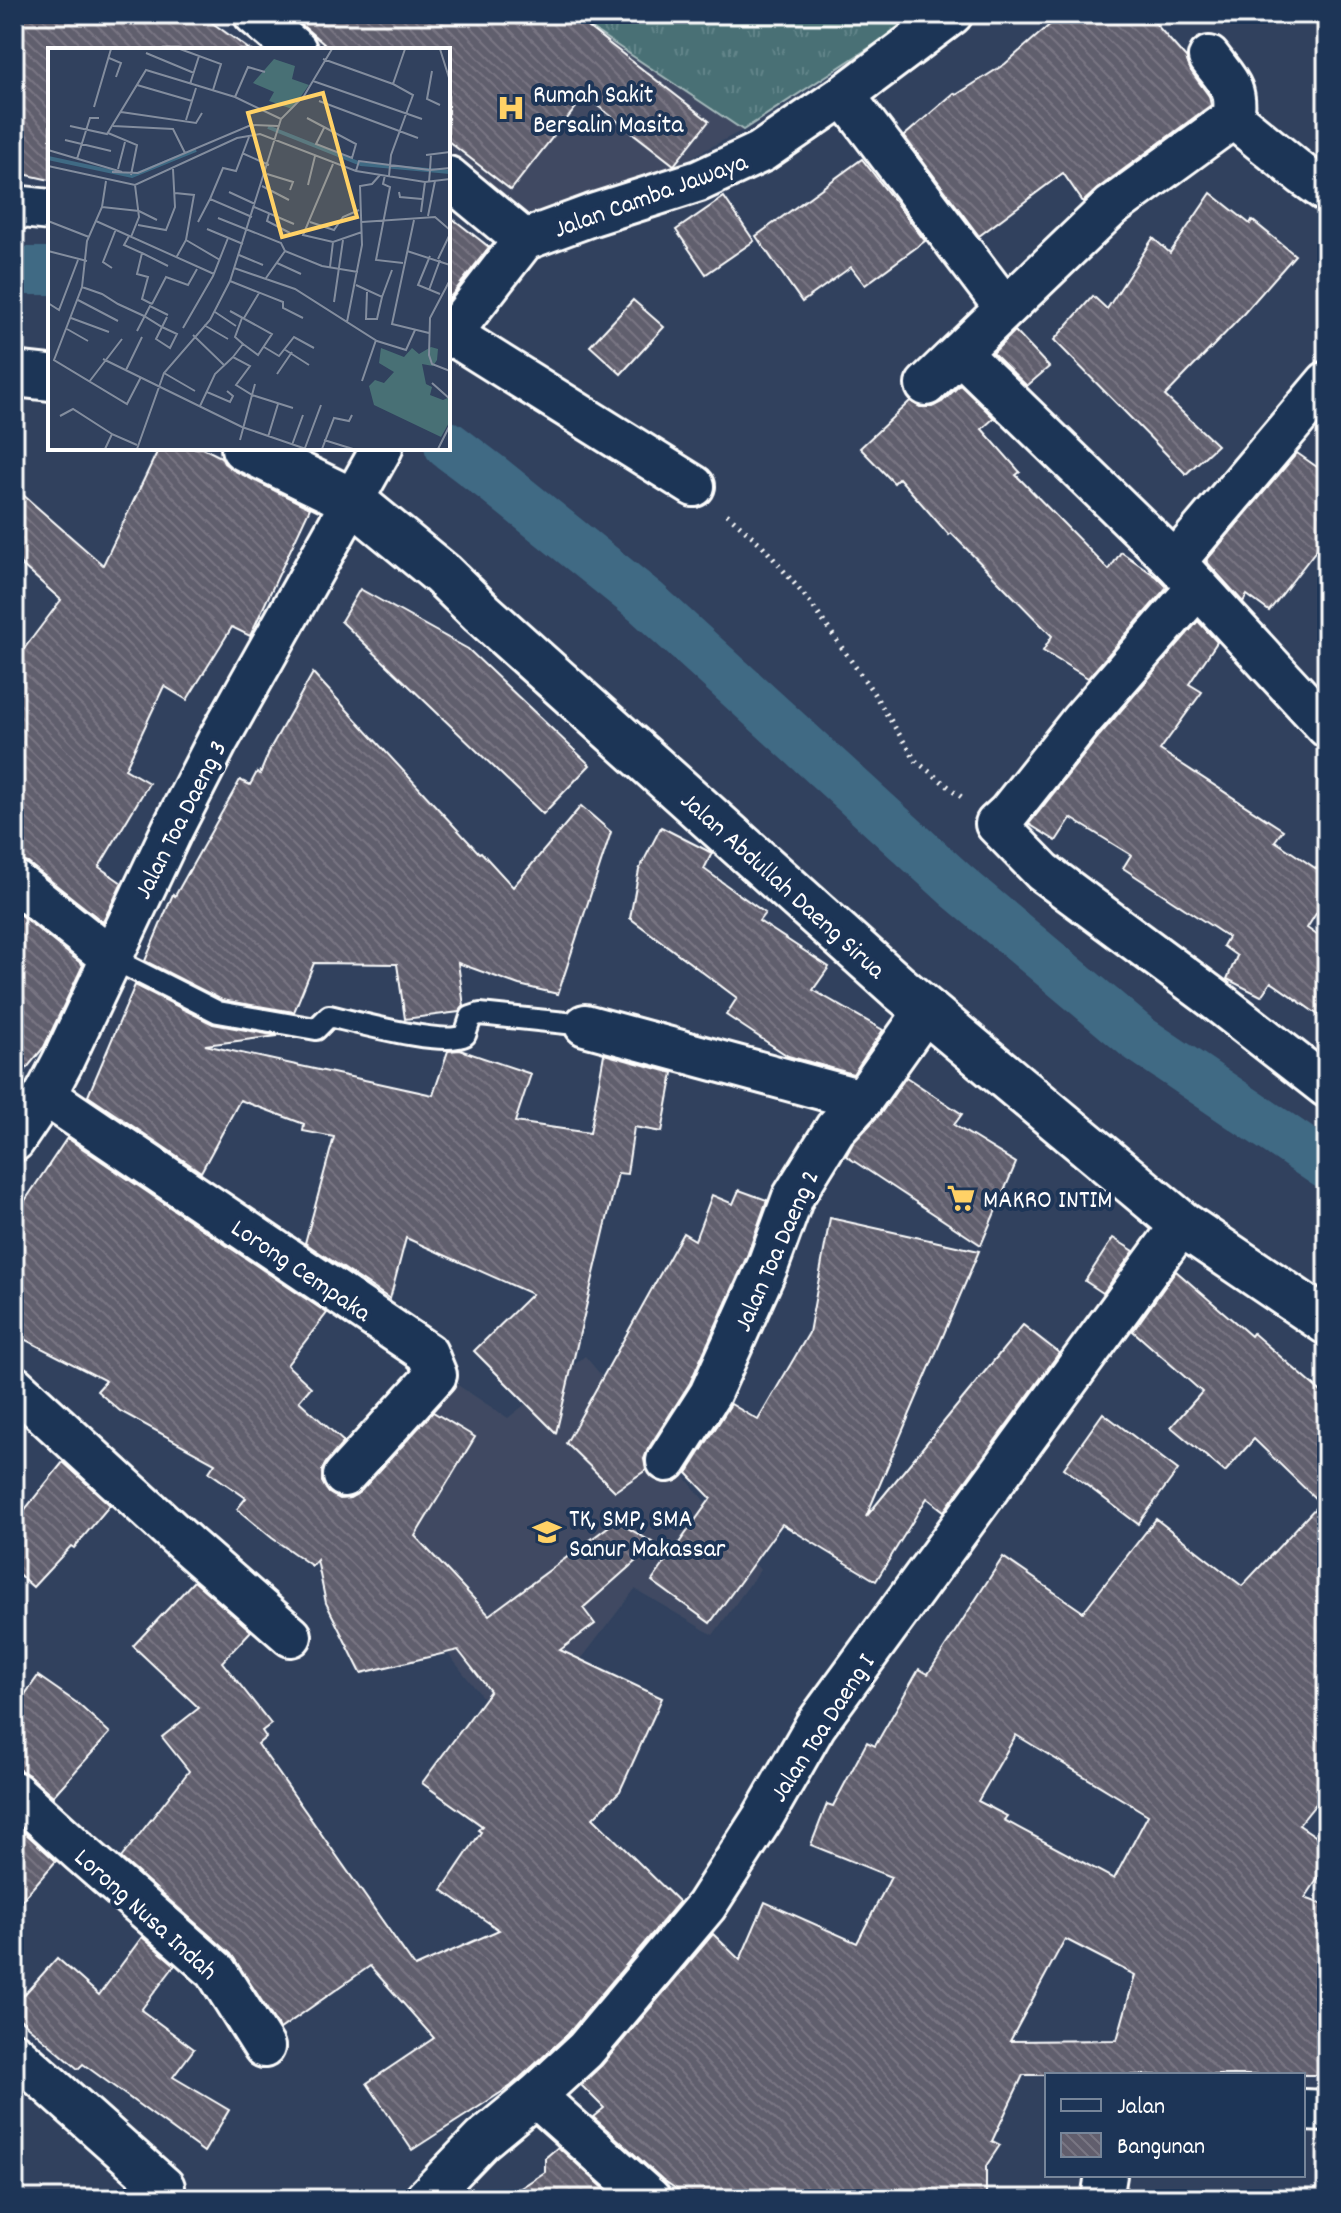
<svg xmlns="http://www.w3.org/2000/svg" width="1341" height="2213" viewBox="0 0 1341 2213" font-family="Dekko,sans-serif">
  <style>
    .built { fill: #3f4a62 }
    .grass { fill: url(#grass-tufts); stroke: #a4b8ba; stroke-width: 2 }
    .lines { fill: none; stroke-linecap: round; stroke-linejoin: round }
    .canal { stroke: #3f6a84; stroke-width: 48 }
    .building { fill: url(#building-back-hatch); stroke: #fff; stroke-width: 2; fill-rule: evenodd }
    .lane-casing { stroke: #fff; stroke-width: 26 }
    .street-casing { stroke: #fff; stroke-width: 46 }
    .secondary-casing { stroke: #fff; stroke-width: 50 }
    .path { stroke: #fff; stroke-width: 5; stroke-dasharray: 2 6; stroke-linecap: butt }
    .lane { stroke: #1d3557; stroke-width: 20 }
    .street { stroke: #1d3557; stroke-width: 40 }
    .secondary { stroke: #1d3557; stroke-width: 44 }
    .labels { text-anchor: middle; stroke-width: 8; stroke-linejoin: round; paint-order: stroke }
    .poi-label { font-size: 26px; fill: #fff; stroke: #1d3557; text-anchor: start }
    .street-label { font-size: 26px; fill: #fff; stroke: #1d3557 }
    .inset-river { fill: none; stroke: #3f6a84; stroke-width: 4 }
    .inset-road { fill: none; stroke: #838d9e; stroke-width: 2 }
    .view { fill: #ffd166; fill-opacity: 0.15; stroke: #ffd166; stroke-width: 4 }
    .inset-edge { fill: none; stroke: #fff; stroke-width: 4 }
  </style>
  <defs>
    <pattern id="grass-tufts" width="24" height="20" patternUnits="userSpaceOnUse" patternTransform="scale(2)"><rect width="24" height="20" fill="#487075"/><path d="M3 7l-1-3M5 7V3M7 7l1-3M15 17l-1-3M17 17v-4M19 17l1-3" fill="none" stroke="#63858a"/></pattern>
    <pattern id="building-back-hatch" width="6" height="6" patternUnits="userSpaceOnUse" patternTransform="scale(2)"><rect width="6" height="6" fill="#615e6d"/><path d="M-1 5l2 2M0 0l6 6M5-1l2 2" fill="none" stroke="#797683"/></pattern>
  </defs>
  <rect width="100%" height="100%" fill="#31415e"/>
  <filter id="ink" filterUnits="userSpaceOnUse"><feTurbulence type="fractalNoise" baseFrequency=".0125" numOctaves="2"/><feDisplacementMap in="SourceGraphic" scale="16" xChannelSelector="R" yChannelSelector="G"/><feConvolveMatrix kernelMatrix="1 2 1 2 8 2 1 2 1" color-interpolation-filters="sRGB"/></filter>
  <g filter="url(#ink)">
    <g class="built">
      <path d="M278,14H570L743,130L650,179L502,221L448,171V50H317Z"/>
      <path d="M585,1356L660,1446L760,1570L713,1635L635,1589L556,1692L510,1732L377,1564L354,1500L447,1378L508,1418Z"/>
    </g>
    <path class="grass" d="M570,14H921L743,130Z"/>
    <g class="lines">
      <g class="canal">
        <path d="M14,271H50"/>
        <path d="M448,445L493,479L646,602L957,886L1138,1038L1327,1166"/>
      </g>
    </g>
    <g class="building">
      <path d="M14,14H200L250,50H50V180L14,172Z"/>
      <path d="M289,14H571L709,121L674,165L585,96L511,190L448,141V50H331Z"/>
      <path d="M1062,14H1147L1186,58L1191,71L1209,96L1211,105L1097,189L1083,202L1063,173L979,236L904,136L954,93L956,95L1005,64Z"/>
      <path d="M862,159L925,241L865,285L851,267L802,302L756,236Z"/>
      <path d="M1211,193L1250,224L1252,220L1295,255L1238,320L1165,396L1217,445L1186,474L1054,340L1093,296L1107,309L1153,238L1170,253Z"/>
      <path d="M724,197L754,241L706,274L676,230Z"/>
      <path d="M448,215L489,247L448,300Z"/>
      <path d="M633,300L664,327L621,374L590,346Z"/>
      <path d="M1015,331L1049,367L1027,386L993,353Z"/>
      <path d="M960,385L994,418L982,429L1020,472L1016,475L1109,570L1121,552L1157,577L1167,587L1088,678L1043,651L1052,636L951,533L949,535L899,478L894,483L860,448L910,401L920,407H932L942,402Z"/>
      <path d="M159,448H203L221,457L224,463L233,470L310,508L250,636L232,627L187,700L164,686L125,769L149,783L99,867L122,883L103,922L28,863L14,859V662L61,600L14,558V487L103,565Z"/>
      <path d="M1297,453L1327,474V536L1269,611L1247,595L1243,602L1206,561Z"/>
      <path d="M360,589L468,649L590,765L543,814L341,621Z"/>
      <path d="M1198,621L1217,642L1189,684L1202,692L1160,750L1283,830L1275,841L1327,876V896L1307,928L1327,942V1021L1271,982L1261,996L1227,979L1237,956L1223,946L1228,937L1123,868L1131,855L1071,818L1056,841L1029,824L1099,736Z"/>
      <path d="M313,673L479,853L481,852L513,887L581,806L611,832L558,994L519,985L458,963L464,1006L459,1012L405,1019L397,964L314,963L294,1012L222,1000L145,961L173,894L175,896L240,780L250,785L257,772L260,774L271,747Z"/>
      <path d="M661,827L712,853L704,869L765,913L759,921L829,967L813,990L883,1030L853,1074L788,1056L726,1015L737,998L630,918L639,870Z"/>
      <path d="M14,910L83,965L44,1047L14,1084Z"/>
      <path d="M135,985L213,1024L278,1036L205,1045L433,1095L448,1051L460,1050L531,1074L515,1122L590,1133L604,1054L673,1073L662,1132L634,1127L627,1174L618,1173L556,1433L474,1351L532,1294L406,1238L390,1299L305,1243L334,1137L303,1131L304,1124L240,1100L201,1172L88,1096Z"/>
      <path d="M906,1077L962,1114L954,1125L1016,1163L981,1245L846,1156L853,1143L881,1113Z"/>
      <path d="M67,1138L327,1313L287,1365L311,1387L299,1401L344,1442L327,1461L322,1470V1482L329,1493L340,1499L350,1498L360,1492L433,1412L475,1437L415,1536L489,1615L616,1521L655,1544L583,1608L595,1624L560,1650L662,1698L620,1791L593,1818L679,1902L568,2034L511,2086L412,2150L367,2083L434,2038L370,1966L280,2029L231,1954L121,1858L189,1771L162,1737L199,1708L133,1646L194,1581L251,1631L222,1662L271,1724L262,1731L266,1737L258,1744L415,1967L499,1930L442,1890L481,1832L478,1830L482,1826L422,1783L490,1691L458,1650L361,1673L326,1603L317,1560L312,1566L272,1538L237,1509L246,1498L209,1472L215,1463L120,1411L97,1391L106,1381L14,1334V1217Z"/>
      <path d="M739,1190L767,1200L747,1256L690,1383L648,1449L644,1459L646,1470L615,1491L566,1443L683,1233L695,1240L712,1195L733,1204Z"/>
      <path d="M830,1218L979,1251L866,1517L1023,1325L1059,1353L944,1511L927,1498L876,1581L782,1524L710,1623L652,1581L711,1498L687,1473L731,1404L758,1420L809,1333Z"/>
      <path d="M1113,1238L1134,1251L1103,1293L1085,1281Z"/>
      <path d="M1176,1271L1251,1336L1253,1333L1327,1397V1790L1299,1825L1327,1844V1865L1305,1898L1327,1906V2075H1023L992,2141L1000,2145L986,2166V2199H690L662,2179L593,2117L604,2108L581,2085L602,2065L713,1934L740,1960L765,1902L857,1943L891,1877L811,1845L827,1804L833,1806L867,1742L875,1746L919,1669L928,1674L1003,1557L1083,1612L1156,1519L1242,1586L1320,1503L1254,1439L1225,1472L1171,1427L1202,1392L1133,1331ZM1016,1735L1148,1815L1114,1879L1004,1820L1007,1816L978,1801ZM1065,1939L1135,1975L1117,2040L1010,2041Z"/>
      <path d="M1103,1413L1178,1470L1138,1524L1064,1468Z"/>
      <path d="M63,1462L110,1505L74,1548L71,1546L33,1587L14,1570V1523Z"/>
      <path d="M38,1676L77,1703L110,1733L53,1796L29,1775L20,1770H14V1710Z"/>
      <path d="M14,1823L56,1861L14,1909Z"/>
      <path d="M142,1937L175,1965L141,2010L194,2049L173,2077L229,2110L204,2152L83,2064L78,2069L14,2014V2006L57,1958L99,1995Z"/>
      <path d="M558,2147L608,2192L600,2199H504L545,2172V2158Z"/>
    </g>
    <g class="lines">
      <defs>
        <path id="lane" d="M111,958L218,1012L316,1029L329,1016C355,1022 445,1047 465,1035L471,1017L480,1014L585,1025"/>
        <g id="street">
          <path d="M254,14L296,50"/>
          <path d="M844,95L1005,308"/>
          <path d="M1233,118L1303,175L1327,192"/>
          <path d="M448,177L524,240"/>
          <path d="M14,206L50,210"/>
          <path d="M451,334L694,486"/>
          <path d="M448,338L524,240L592,215L699,181L761,152L844,95L952,14"/>
          <path d="M960,353L1175,562L1327,727"/>
          <path d="M926,385L1111,207L1233,118C1239,88 1226,80 1209,57"/>
          <path d="M1175,562L1327,382"/>
          <path d="M1197,588L1081,721L1008,813L996,824L1043,872L1213,998L1327,1087"/>
          <path d="M14,881L111,958"/>
          <path d="M585,1025L862,1100"/>
          <path d="M45,1095L427,1353L436,1375L344,1476"/>
          <path d="M14,1141L45,1095L62,1063L172,830L217,742L382,448"/>
          <path d="M14,1386L186,1544L291,1636"/>
          <path d="M667,1461L710,1394L768,1265L793,1197L835,1129L862,1100L926,1010"/>
          <path d="M14,1792L80,1852L216,1971L264,2047"/>
          <path d="M14,2053L164,2187"/>
          <path d="M535,2096L650,2199"/>
          <path d="M1303,2110L1327,2111"/>
          <path d="M425,2199L482,2140L535,2096L585,2050L706,1906L763,1817L815,1726L1182,1224"/>
          <path d="M1102,2199L1106,2175"/>
        </g>
        <g id="secondary">
          <path d="M14,374L50,378"/>
          <path d="M244,448L353,501L442,574L482,613L898,987L1182,1224L1327,1322"/>
        </g>
      </defs>
      <use href="#lane" class="lane-casing"/>
      <use href="#street" class="street-casing"/>
      <use href="#secondary" class="secondary-casing"/>
      <path class="path" d="M727,514L762,545L809,601L871,689L916,761L964,799"/>
      <use href="#lane" class="lane"/>
      <use href="#street" class="street"/>
      <use href="#secondary" class="secondary"/>
    </g>
  </g>
  <defs>
    <symbol id="hospital-bare" viewBox="-9 -9 18 18"><path d="M-5-5h3v3.5h4V-5h3V5h-3V1.5h-4V5h-3Z" fill="#ffd166" stroke="#1d3557" stroke-width="2.5" paint-order="stroke"/></symbol>
    <symbol id="supermarket-bare" viewBox="-9 -9 18 18"><path d="M-6-5.5h2.5l.6 2H6L4.5 2H-2.5L-4.4-4H-6ZM-1.5 3.2a1.3 1.3 0 1 0 .1 0ZM3 3.2a1.3 1.3 0 1 0 .1 0Z" fill="#ffd166" stroke="#1d3557" stroke-width="2.5" paint-order="stroke"/></symbol>
    <symbol id="school-bare" viewBox="-9 -9 18 18"><path d="M0-5L7-2L0 1L-7-2ZM-4 1L0 2.5L4 1V4Q0 6-4 4Z" fill="#ffd166" stroke="#1d3557" stroke-width="2.5" paint-order="stroke"/></symbol>
  </defs>
  <g fill-rule="evenodd">
    <use href="#hospital-bare" x="491" y="88" width="40" height="40"/>
    <use href="#supermarket-bare" x="941" y="1178" width="40" height="40"/>
    <use href="#school-bare" x="527" y="1512" width="40" height="40"/>
  </g>
  <g class="labels">
    <g class="poi-label">
      <text x="533" y="102">Rumah Sakit<tspan x="533" dy="30">Bersalin Masita</tspan></text>
      <text x="983" y="1207">MAKRO INTIM</text>
      <text x="569" y="1526">TK, SMP, SMA<tspan x="569" dy="30">Sanur Makassar</tspan></text>
    </g>
    <g class="street-label">
      <text transform="translate(650 194) rotate(-20)" y="9">Jalan Camba Jawaya</text>
      <text transform="translate(179 819) rotate(-63)" y="9">Jalan Toa Daeng 3</text>
      <text transform="translate(784 884) rotate(42)" y="9">Jalan Abdullah Daeng Sirua</text>
      <text transform="translate(775 1250) rotate(-66)" y="9">Jalan Toa Daeng 2</text>
      <text transform="translate(302 1269) rotate(34)" y="9">Lorong Cempaka</text>
      <text transform="translate(821 1727) rotate(-57)" y="9">Jalan Toa Daeng I</text>
      <text transform="translate(147 1913) rotate(42)" y="9">Lorong Nusa Indah</text>
    </g>
  </g>
  <g transform="translate(48 48)">
    <rect width="402" height="402" fill="#31415e"/>
    <path d="M226,11L247,18L244,31L261,37L244,61L221,53L226,44L205,35ZM383,299L390,301L389,312L385,318L374,316L378,336L384,339L382,347L395,352L402,349V373L393,389L326,357L321,338L327,332L336,335L346,324L331,315L333,300L356,309L364,300L371,306Z" fill="#487075"/>
    <path class="inset-river" d="M220,79L313,116L402,124M0,110L84,128L148,102"/>
    <path class="inset-road" d="M132,1L173,16L165,42M392,1L402,33M98,5L146,25M61,10L73,15L68,29M275,11L345,36M384,23L379,51L392,57M265,33L374,71M142,36L151,8M89,37L144,53M187,49L200,19L217,24M271,53L370,90M46,59L63,1M73,64L148,75L154,65M259,70L308,96L304,110L268,96L276,80M138,72L148,40M22,78L59,86L98,22L187,49L233,71M65,78L125,81L137,105M60,85L89,97L83,127M201,89L188,123L175,120L162,151L204,169M17,92L63,103M0,102L74,124M194,105L221,117M378,107L402,104M29,111L42,70H51M285,116L255,187L285,194L314,184M0,118L87,137L189,90L212,86L308,123L377,134L402,131M70,121L77,94M308,123L311,113L382,122L383,106M64,124L90,125L203,77L230,78M219,126L245,134L242,142M337,127L335,136L342,139L328,212L355,215M341,128L343,107L365,47L345,36L357,1M402,131V156M58,133L54,159L39,193L34,239L6,312L79,356L93,329M381,134L382,122L402,120M260,137L267,108M214,138L241,152M181,144L207,156M351,144L352,149L374,151M127,145L146,147L138,192L128,210M54,159L91,163L109,172M206,159L246,176M373,164L377,134M221,166L219,173L242,185M380,168L387,133M170,170L233,195L237,203M366,172L344,276L381,285M0,173L41,189M48,173L166,226M150,174L162,151M262,174L286,182L295,169L311,162M314,174L387,169L402,182M90,177L118,182L127,159L125,121M159,181L195,196M81,188L76,197L94,205L89,226L100,229L94,251L104,256M83,189L91,169L87,137M138,192L172,212M0,203L39,213M237,203L274,218L310,224M359,203L402,217M94,205L120,218M191,207L215,217M382,208L370,237L392,246M390,211L402,186M229,215L253,226M282,219L285,194M64,220L55,214L68,181M186,220L247,241L329,293L358,302L367,282M218,230L237,203M402,232L382,270L381,307L384,316L402,323M182,233L235,254V260L255,270M308,237L334,249L344,222M34,239L54,246L70,256L96,268L114,279L129,286L122,300L108,291L119,269M381,242L392,212M319,244L318,271H329L334,249M30,252L70,273M286,254L295,192M0,255L11,262L30,212M104,256L118,229L140,237L149,221M182,263L224,286L210,307L195,296M167,264L188,278M23,270L61,284M196,270L211,245M299,274L314,197L312,138L324,136L332,127M156,277L180,291M135,280L165,228L180,190M19,281L40,293M89,283L102,258L120,267M145,287L177,318M216,299L231,308L246,289L266,300M236,301L261,317M185,309L195,296L187,289L194,270M55,311L194,379L258,401M78,322L94,289M116,325L147,343M229,326L244,304M314,333L328,292M41,334L74,291M384,335L402,351M207,336L204,347L245,360M159,344L182,354L185,348L179,343M152,358L167,326L185,309L202,318L188,337L204,347L192,392M12,368L25,361L64,386M220,389L230,356M276,392L305,401M244,397L255,367M257,400L273,357M57,401L64,386L89,397M89,401L116,325L162,272L182,233L233,71L256,48L284,1M274,401L286,370L301,373L304,367M390,401L402,377"/>
    <path class="view" d="M275,45L309,169L234,189L200,65Z"/>
    <rect width="402" height="402" class="inset-edge"/>
  </g>
  <rect width="1341" height="2213" fill="none" stroke="#1d3557" stroke-width="48"/>
  <rect x="24" y="24" width="1293" height="2165" fill="none" stroke="#fff" stroke-width="3" filter="url(#ink)"/>
  <rect x="1045" y="2073" width="260" height="104" fill="#1d3557" stroke="#77869a" stroke-width="2"/>
  <rect x="1061" y="2099" width="40" height="12" fill="#1d3557" stroke="#77869a" stroke-width="2"/>
  <text x="1117" y="2113" font-size="24" fill="#ffffff">Jalan</text>
  <rect x="1061" y="2133" width="40" height="24" fill="url(#building-back-hatch)" stroke="#77869a" stroke-width="2"/>
  <text x="1117" y="2153" font-size="24" fill="#ffffff">Bangunan</text>
</svg>
